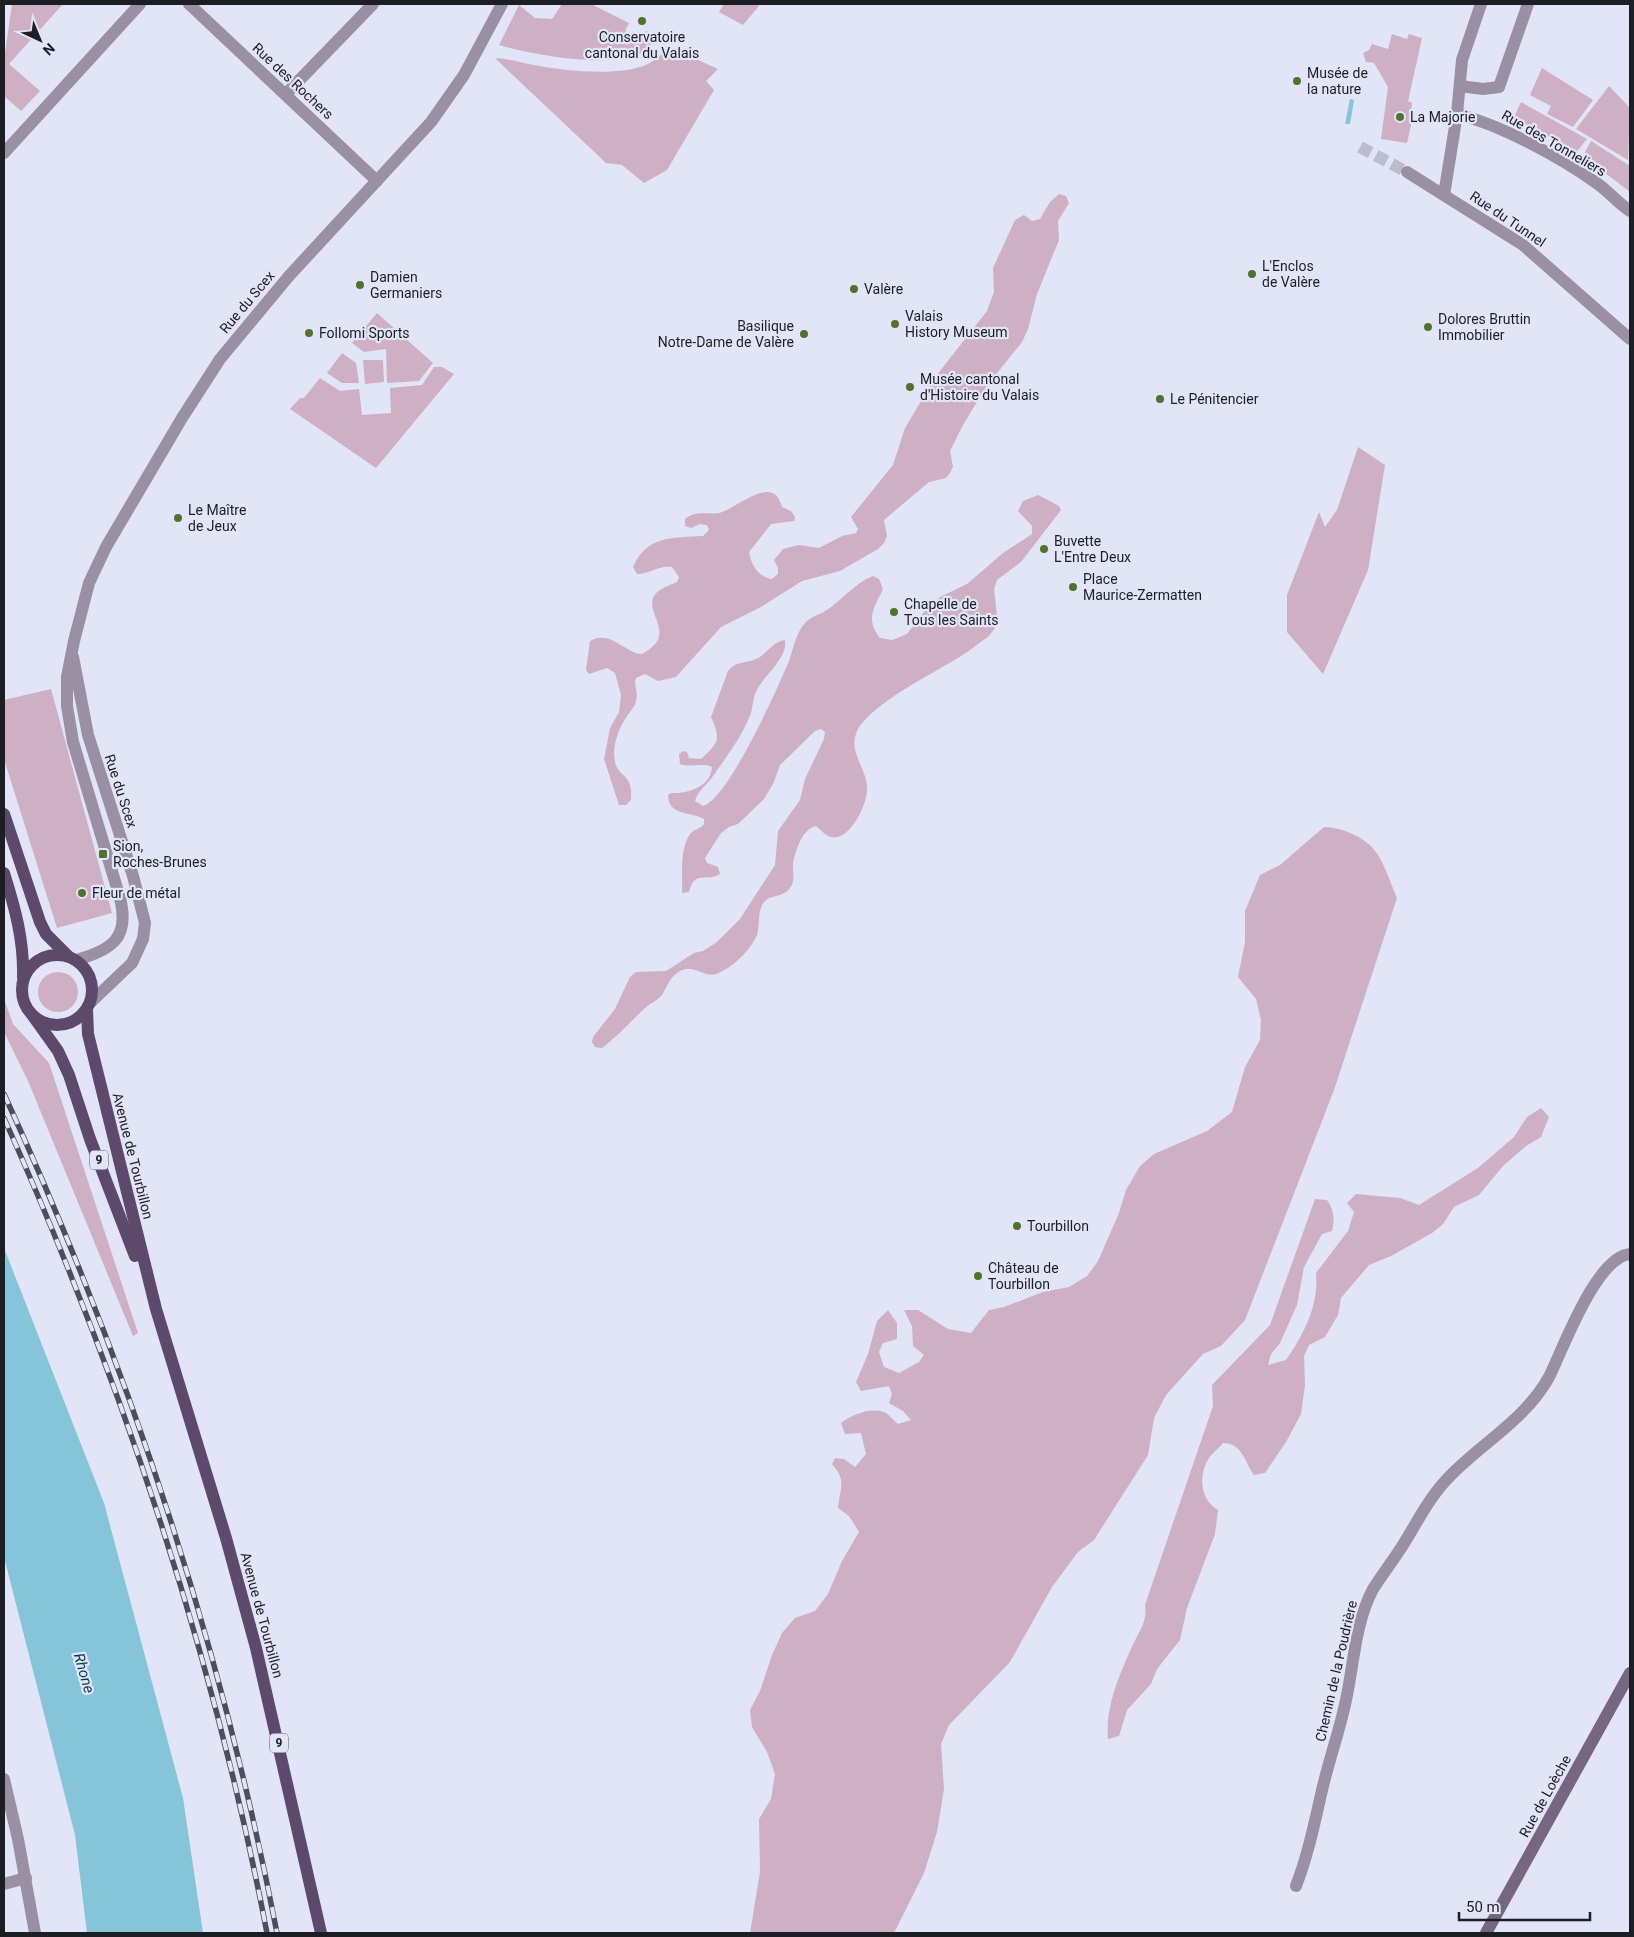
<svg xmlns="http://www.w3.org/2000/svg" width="1634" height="1937" viewBox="0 0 1634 1937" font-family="Roboto,sans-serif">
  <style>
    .green { fill: #cfafc3 }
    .water { fill: #86c4d9 }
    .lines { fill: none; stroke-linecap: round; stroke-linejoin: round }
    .street-tunnel { stroke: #bbbccd; stroke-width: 12; stroke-dasharray: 12 6; stroke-linecap: butt }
    .street { stroke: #9a8fa3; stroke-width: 12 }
    .secondary { stroke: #766682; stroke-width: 12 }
    .primary { stroke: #5d496b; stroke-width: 12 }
    .rail-casing { stroke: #4d4e57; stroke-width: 5.5 }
    .rail { stroke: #e2e4f7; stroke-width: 4; stroke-dasharray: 11; stroke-linecap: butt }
    .poi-dot { fill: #4f732d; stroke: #e2e4f7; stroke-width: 2 }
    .labels { text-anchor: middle; stroke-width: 4.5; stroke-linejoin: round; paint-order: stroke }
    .shield { fill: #e2e4f7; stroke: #585963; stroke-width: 1 }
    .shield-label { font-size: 12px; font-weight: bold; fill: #1d1e24 }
    .poi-label { font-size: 14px; fill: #1d1e24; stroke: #e2e4f7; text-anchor: start }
    .street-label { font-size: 14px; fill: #1d1e24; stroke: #e2e4f7 }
    .water-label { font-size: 15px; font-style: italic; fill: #033e4d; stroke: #e2e4f7 }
  </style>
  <rect width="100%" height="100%" fill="#e2e4f7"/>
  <g class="green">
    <path d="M12,4H63L9,64L40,91L21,111L4,96V60Z"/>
    <path d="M562,4H591L629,23L625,31L640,39L646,31L656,37C653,41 651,46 647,49C621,72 530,54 499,45L519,5L535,18L552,19Z"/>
    <path d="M724,4H756L759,6L743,25L719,12Z"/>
    <path d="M1392,34L1407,39L1409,34L1422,38L1408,101L1412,103L1411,111L1414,112L1407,143L1381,139L1388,87L1374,63L1366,62L1363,53L1369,50L1372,44L1388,49Z"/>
    <path d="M669,47L718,69L706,81L714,90L667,170L644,183L622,165L606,163L497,60L496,58C510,59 521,63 534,65C563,71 622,77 648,64C656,60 663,53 669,47Z"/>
    <path d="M1542,68L1593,100L1573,127L1547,114L1551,106L1530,95Z"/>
    <path d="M1609,86L1630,108L1628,160L1576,129Z"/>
    <path d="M1521,102L1587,139L1574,155L1569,153V151L1557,141L1514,118Z"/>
    <path d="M1591,141L1630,166V192L1583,156Z"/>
    <path d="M1059,194L1066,196L1069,203L1058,221L1059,240L1037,294L1028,329L1022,342L986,387L963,425L950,451L953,467L950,473L946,478L929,482L884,520L887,536L884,543L878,549L840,571L802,581L761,607L721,627L676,677L658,681L645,674L636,678C633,685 639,692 636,701C634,709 628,713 624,721C617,732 612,749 615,762C619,779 633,772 631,800L626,805H619L604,759L610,728L619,712L621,695L615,673L607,668L589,674L586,670L590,641C611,629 624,653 642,654C679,634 644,614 654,596C658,589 670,585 677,582L679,577L672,567C658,565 650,574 637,574L633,567C647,535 673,538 703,536L709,530L707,525L700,524L691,528L685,526V519C696,510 707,515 719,513C737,509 773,472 782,507L791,511L795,517L794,521L771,524L749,552C752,566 757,576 772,579L778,574V568L774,560L783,549L799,545L819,548L842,536L856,533L858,529L851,517L893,465L905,428L936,376L987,311L994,292L993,268L1015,220L1024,215L1032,221L1040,219L1050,202Z"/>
    <path d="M377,313L433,363L419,381L387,383L386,349L364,352L352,343Z"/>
    <path d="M342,353L356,363L359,383H342L327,373Z"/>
    <path d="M363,360H383L384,382L365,384Z"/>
    <path d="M434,367H442L454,374L376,468L290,409L300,398H304L320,378L340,391L359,389L362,415L391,413L390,388L422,385Z"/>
    <path d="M1358,447L1385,465L1368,570L1323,674L1287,632V595L1319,512L1325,527L1337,510Z"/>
    <path d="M1038,495L1059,506L1061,510L1021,562L997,580L994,589L997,616L995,628L989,636C979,643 968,652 958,658C933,673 872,704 858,729C846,752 868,768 867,790C867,805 849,842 831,837C826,836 821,830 816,826C802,829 796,850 793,863C792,871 796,880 790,888C783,898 771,894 764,902C757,911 760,925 757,935C751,950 731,969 716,974C702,978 693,961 677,973C669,979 667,987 662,995C657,1001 649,1004 644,1009C630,1022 618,1036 602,1048L595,1047L592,1042L593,1037L615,1009L630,977L636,972L666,971L694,953L703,951L717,942L740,919L775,865L778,831L800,800L805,779L824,739L825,732L821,729L815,731L780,765L773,784L764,799L738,824L729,827L721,833L705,858L707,863L718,867L720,874C705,883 695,869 689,892L682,893C683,876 679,847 691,833C695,829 700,829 704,824V819C691,811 669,817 668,795L671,793C687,794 711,787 712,767C703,762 691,768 680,764L679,754L683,751L687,752L689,758L701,759C719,743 721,739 711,717L728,671C737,660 747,664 758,658C767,653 774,641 785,640C788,658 764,675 757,690C753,697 753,705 751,713C743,735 727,756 713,776C707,785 698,790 695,801L703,806C727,800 775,694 786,668C793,654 794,635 805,623C810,617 821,614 827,610C843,599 855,583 873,576L879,579L883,589C874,608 865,619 880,638L892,640L907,634L923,613L940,597L967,584L1003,553L1032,534V526L1018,511L1023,501Z"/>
    <path d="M51,689L112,913L57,928L4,759V700Z"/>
    <path d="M1324,827C1342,827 1368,838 1378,855C1386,868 1391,884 1397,898L1334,1090L1245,1320L1221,1346L1203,1354L1166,1395L1154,1418L1148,1455L1094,1540L1078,1552L1052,1587L1010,1662L949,1725L941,1744L944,1789L937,1832L924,1873L894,1933H750L760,1872L759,1819L771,1799L775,1774L767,1752L752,1727L750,1710L760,1691L772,1655L782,1633L795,1618L815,1611L828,1594L842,1561L859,1532L849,1516L838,1508C840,1487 847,1481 832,1464L835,1458L844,1459L855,1467L866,1454L861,1433L845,1434L841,1423C851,1415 872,1406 886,1413C890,1416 894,1421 898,1424L911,1420L903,1411L889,1403L892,1394L889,1386L861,1391L856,1382L868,1354L877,1321L888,1310L897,1323V1339L883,1343L879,1352L884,1367L899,1373L919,1362L924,1355L913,1346L912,1326L904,1310H918L948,1329L971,1333L989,1310L1004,1307L1043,1292L1069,1287L1087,1276L1098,1261L1119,1213L1126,1190L1140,1166L1154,1154L1207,1131L1232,1112L1245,1067L1260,1040L1261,1020L1256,999L1238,977L1245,942V911L1260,875L1280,865Z"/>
    <circle cx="58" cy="992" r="20"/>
    <path d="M4,999L13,1024L49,1063L138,1333L133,1336L28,1081L4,1032Z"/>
    <path d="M1541,1108L1549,1117L1541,1137L1526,1146L1503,1166L1479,1195L1454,1207L1443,1224L1432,1233L1391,1256L1369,1265L1341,1298L1338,1315L1325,1337L1309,1345L1304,1356L1305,1385L1301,1414L1286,1442L1265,1473L1254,1475C1244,1461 1243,1444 1223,1443C1219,1448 1212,1453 1209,1458C1198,1475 1200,1500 1218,1510L1215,1534L1187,1608L1180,1640L1157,1669L1151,1684L1127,1710L1119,1736L1108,1739C1105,1708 1118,1679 1130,1651C1137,1634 1148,1623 1145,1605L1213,1406L1212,1385L1270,1325L1315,1199L1327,1200C1334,1210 1335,1219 1332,1231L1322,1234L1304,1267L1297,1305L1280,1343L1271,1354L1268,1365L1286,1360C1304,1334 1319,1305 1316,1273L1348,1231L1354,1212L1347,1203L1356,1194L1400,1198L1419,1205L1478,1168L1514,1137L1527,1117Z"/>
  </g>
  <g class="water">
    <path d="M1350,99L1354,100L1350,124H1345Z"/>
    <path d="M4,1248L104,1503L183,1798L203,1933H87L75,1835L4,1557Z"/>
  </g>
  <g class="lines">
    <path class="street-tunnel" d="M1360,147L1407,172"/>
    <g class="street">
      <path d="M189,4L377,181"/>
      <path d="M1460,86L1483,89L1499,87L1528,4"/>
      <path d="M286,94L373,4"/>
      <path d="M1457,114C1501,125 1560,157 1598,184C1609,192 1618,203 1630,211"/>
      <path d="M4,153L140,4"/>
      <path d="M1407,172L1523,245L1630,339"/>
      <path d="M1444,195L1457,114L1462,60L1481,4"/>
      <path d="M73,657L88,735L133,876L145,923L143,939L132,963L90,1003"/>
      <path d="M76,960C112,950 130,938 120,898L73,742L67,706V677L74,641L89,583L106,547L182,418L220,359L289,276L431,122L464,75L502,4"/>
      <path d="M4,1779L18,1839L35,1933"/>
      <path d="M4,1884L26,1878"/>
      <path d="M1296,1886C1309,1852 1315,1820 1323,1786C1330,1757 1340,1729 1346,1700C1354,1663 1355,1623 1373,1589C1382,1575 1392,1562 1401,1548C1417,1523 1429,1497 1450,1476C1482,1443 1526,1419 1549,1377C1563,1349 1596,1257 1630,1254"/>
    </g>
    <path class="secondary" d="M1486,1933L1630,1673"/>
    <g class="primary">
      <path d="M4,814L40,922L46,934L68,956"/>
      <path d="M4,873C15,908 24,940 23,977"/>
      <circle cx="57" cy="990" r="35"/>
      <path d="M87,1009L88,1034L156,1309L226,1538L256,1648L321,1933"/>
      <path d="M33,1016L58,1051L69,1075L90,1139L135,1256"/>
    </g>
    <defs>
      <g id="rail">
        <path d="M4,1094C127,1362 221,1643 277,1933"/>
        <path d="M4,1118C121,1379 213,1652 267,1933"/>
      </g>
    </defs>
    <use href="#rail" class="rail-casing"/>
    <use href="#rail" class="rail"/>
  </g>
  <g class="poi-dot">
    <circle cx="642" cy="21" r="5"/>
    <circle cx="1297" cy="81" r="5"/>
    <circle cx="1400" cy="117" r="5"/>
    <circle cx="1252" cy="274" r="5"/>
    <circle cx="360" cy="285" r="5"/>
    <circle cx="854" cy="289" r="5"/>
    <circle cx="895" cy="324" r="5"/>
    <circle cx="1428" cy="327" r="5"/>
    <circle cx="309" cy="333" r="5"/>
    <circle cx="804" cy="334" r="5"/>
    <circle cx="910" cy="387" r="5"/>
    <circle cx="1160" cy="399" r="5"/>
    <circle cx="178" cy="518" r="5"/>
    <circle cx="1044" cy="549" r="5"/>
    <circle cx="1073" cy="587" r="5"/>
    <circle cx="894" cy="612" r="5"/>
    <rect x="98" y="849" width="10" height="10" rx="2.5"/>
    <circle cx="82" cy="893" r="5"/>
    <circle cx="1017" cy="1226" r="5"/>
    <circle cx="978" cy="1276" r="5"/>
  </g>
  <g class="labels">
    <g class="shield">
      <rect x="90" y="1150.5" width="18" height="19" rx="4"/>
      <rect x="270" y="1733.5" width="18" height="19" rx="4"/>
    </g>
    <g class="shield-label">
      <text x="99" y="1164">9</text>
      <text x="279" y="1747">9</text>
    </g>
    <g class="poi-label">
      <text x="642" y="42" text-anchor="middle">Conservatoire<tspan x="642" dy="16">cantonal du Valais</tspan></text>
      <text x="1307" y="78">Musée de<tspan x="1307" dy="16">la nature</tspan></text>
      <text x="1410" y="122">La Majorie</text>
      <text x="1262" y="271">L'Enclos<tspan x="1262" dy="16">de Valère</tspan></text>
      <text x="370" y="282">Damien<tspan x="370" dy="16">Germaniers</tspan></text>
      <text x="864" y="294">Valère</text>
      <text x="905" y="321">Valais<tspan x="905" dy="16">History Museum</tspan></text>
      <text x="1438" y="324">Dolores Bruttin<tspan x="1438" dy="16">Immobilier</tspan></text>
      <text x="794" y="331" text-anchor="end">Basilique<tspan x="794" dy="16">Notre-Dame de Valère</tspan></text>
      <text x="319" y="338">Follomi Sports</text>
      <text x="920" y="384">Musée cantonal<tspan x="920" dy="16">d'Histoire du Valais</tspan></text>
      <text x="1170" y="404">Le Pénitencier</text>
      <text x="188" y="515">Le Maître<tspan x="188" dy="16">de Jeux</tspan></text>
      <text x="1054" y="546">Buvette<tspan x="1054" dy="16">L'Entre Deux</tspan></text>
      <text x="1083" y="584">Place<tspan x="1083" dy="16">Maurice-Zermatten</tspan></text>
      <text x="904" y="609">Chapelle de<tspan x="904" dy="16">Tous les Saints</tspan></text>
      <text x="113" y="851">Sion,<tspan x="113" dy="16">Roches-Brunes</tspan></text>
      <text x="92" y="898">Fleur de métal</text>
      <text x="1027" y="1231">Tourbillon</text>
      <text x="988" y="1273">Château de<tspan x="988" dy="16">Tourbillon</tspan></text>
    </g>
    <g class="street-label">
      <text transform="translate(293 81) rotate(43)" y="5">Rue des Rochers</text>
      <text transform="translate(1554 143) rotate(30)" y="5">Rue des Tonneliers</text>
      <text transform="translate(1508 219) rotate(34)" y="5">Rue du Tunnel</text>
      <text transform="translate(247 302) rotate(-50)" y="5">Rue du Scex</text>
      <text transform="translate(121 791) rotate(72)" y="5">Rue du Scex</text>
      <text transform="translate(133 1156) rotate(76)" y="5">Avenue de Tourbillon</text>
      <text transform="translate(262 1615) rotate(75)" y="5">Avenue de Tourbillon</text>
      <text transform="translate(1336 1671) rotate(-77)" y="5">Chemin de la Poudrière</text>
      <text transform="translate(1545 1796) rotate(-61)" y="5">Rue de Loèche</text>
    </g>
    <g class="water-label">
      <text transform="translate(84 1673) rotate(74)" y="5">Rhone</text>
    </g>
  </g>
  <rect width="1634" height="1937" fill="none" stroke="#1d1e24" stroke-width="10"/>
  <g transform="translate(40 40) rotate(136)" stroke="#e2e4f7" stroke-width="4" paint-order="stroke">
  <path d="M0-4L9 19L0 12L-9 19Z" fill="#1d1e24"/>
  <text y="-8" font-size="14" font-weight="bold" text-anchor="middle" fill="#1d1e24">N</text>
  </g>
  <path d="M1459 1912v8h131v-8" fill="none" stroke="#1d1e24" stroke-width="2.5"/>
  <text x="1466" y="1912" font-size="15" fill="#1d1e24" stroke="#e2e4f7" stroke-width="4" paint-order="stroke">50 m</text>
</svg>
